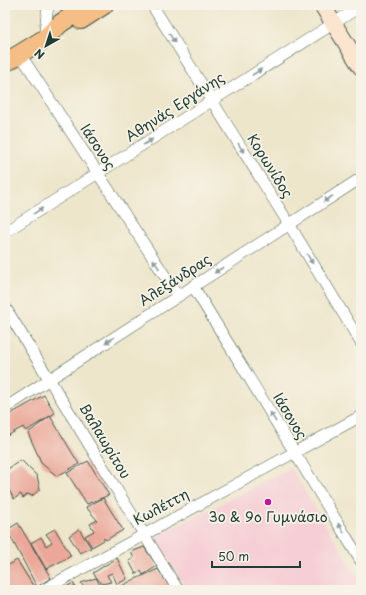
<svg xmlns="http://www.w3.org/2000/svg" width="366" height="595" viewBox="0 0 366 595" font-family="'Playpen Sans',sans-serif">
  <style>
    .built { fill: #f6cfd6 }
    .building { fill: #eba89a }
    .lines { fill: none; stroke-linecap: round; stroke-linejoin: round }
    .street-casing { stroke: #3e564b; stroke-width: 12 }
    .secondary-casing { stroke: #3e564b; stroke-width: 18 }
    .primary-casing { stroke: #3e564b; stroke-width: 20 }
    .street { stroke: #fff; stroke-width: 11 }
    .secondary { stroke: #fbe5cf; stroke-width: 16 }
    .primary { stroke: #f6be87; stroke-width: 18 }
    .oneway { fill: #8f9e9a }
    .poi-dot { fill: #b5179e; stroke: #f7f3e8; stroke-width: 1.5 }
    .labels { text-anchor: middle; stroke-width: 3.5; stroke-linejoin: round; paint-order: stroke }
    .street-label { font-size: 14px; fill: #1f3d34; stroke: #f7f3e8 }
    .poi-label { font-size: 14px; fill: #1f3d34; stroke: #f7f3e8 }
  </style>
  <rect width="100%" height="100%" fill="#f7f3e8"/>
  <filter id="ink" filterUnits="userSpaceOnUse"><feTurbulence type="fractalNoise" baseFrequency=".025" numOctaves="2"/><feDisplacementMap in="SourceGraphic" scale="8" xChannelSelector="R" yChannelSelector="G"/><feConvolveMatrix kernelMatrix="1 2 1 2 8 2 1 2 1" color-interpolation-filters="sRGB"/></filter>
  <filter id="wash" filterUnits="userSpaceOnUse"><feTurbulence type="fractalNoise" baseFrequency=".012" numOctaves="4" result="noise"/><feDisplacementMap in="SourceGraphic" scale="16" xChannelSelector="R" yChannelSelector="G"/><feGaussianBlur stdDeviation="0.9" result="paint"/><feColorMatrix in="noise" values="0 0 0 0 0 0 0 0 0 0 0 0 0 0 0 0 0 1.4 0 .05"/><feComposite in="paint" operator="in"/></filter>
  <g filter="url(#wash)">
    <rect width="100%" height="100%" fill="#eee6cb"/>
    <path class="built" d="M291,468L361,583V590H187L155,537Z"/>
    <g id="blocks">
      <g class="building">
        <path d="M44,395L55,413L26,431L23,427L5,437V417Z"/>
        <path d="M50,416L79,464L57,476L42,464L28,433Z"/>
        <path d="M21,460L37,476L40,489L32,496L28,494L23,498L21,494L14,499L6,485L9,483L5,477V471Z"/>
        <path d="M88,461L109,495L87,504L67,473Z"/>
        <path d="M103,498L123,530L106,540L104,538V540L92,547L85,536L94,531L90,524L97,520L86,507Z"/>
        <path d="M18,523L51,578L37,587L7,530Z"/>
        <path d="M55,529L71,556L46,569L31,543L41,537L46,546L52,542L46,534Z"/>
        <path d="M79,529L91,548L80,553L69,536Z"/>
        <path d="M144,547L157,566L143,575L141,571L136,574L129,561L134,558L131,552Z"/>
        <path d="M117,558L127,579L117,584L112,573L107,575L111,582L102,584L93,573Z"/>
        <path d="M17,560L35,589L33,590H5V567Z"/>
        <path d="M158,569L171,589L114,590L131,581Z"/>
        <path d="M96,578L103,590H86L81,583Z"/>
        <path d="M73,583L77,590H61Z"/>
      </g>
    </g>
  </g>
  <g filter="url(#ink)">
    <use href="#blocks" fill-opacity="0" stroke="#3e564b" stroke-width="1"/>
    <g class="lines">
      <defs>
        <g id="street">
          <path d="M152,5L289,224L361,343"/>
          <path d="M44,39L48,5"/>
          <path d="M20,54L178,296"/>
          <path d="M5,232L361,6"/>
          <path d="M193,286L361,561"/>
          <path d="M5,307L178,590"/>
          <path d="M5,408L361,178"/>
          <path d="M43,590L361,416"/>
        </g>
        <path id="secondary" d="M322,5L361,67"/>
        <g id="primary">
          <path d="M81,20L104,5"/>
          <path d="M5,63L44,39L61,23L89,5"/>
        </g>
      </defs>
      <use href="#street" class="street-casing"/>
      <use href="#secondary" class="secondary-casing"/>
      <use href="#primary" class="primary-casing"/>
      <use href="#street" class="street"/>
      <use href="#secondary" class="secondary"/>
      <use href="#primary" class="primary"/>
    </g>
    <defs><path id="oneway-solid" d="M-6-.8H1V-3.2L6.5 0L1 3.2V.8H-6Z"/></defs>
    <g class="oneway">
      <use href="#oneway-solid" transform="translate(172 38) rotate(58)"/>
      <use href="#oneway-solid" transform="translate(257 72) rotate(-33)"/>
      <use href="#oneway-solid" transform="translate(148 142) rotate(-32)"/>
      <use href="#oneway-solid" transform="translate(241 148) rotate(58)"/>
      <use href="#oneway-solid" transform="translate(328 199) rotate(147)"/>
      <use href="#oneway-solid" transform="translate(38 211) rotate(-32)"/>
      <use href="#oneway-solid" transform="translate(310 259) rotate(59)"/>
      <use href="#oneway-solid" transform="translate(156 264) rotate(-124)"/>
      <use href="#oneway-solid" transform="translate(219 270) rotate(147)"/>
      <use href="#oneway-solid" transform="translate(110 340) rotate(147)"/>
      <use href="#oneway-solid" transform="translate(273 417) rotate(-121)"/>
      <use href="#oneway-solid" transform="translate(341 528) rotate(-122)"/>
    </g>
  </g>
  <circle class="poi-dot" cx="268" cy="502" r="4"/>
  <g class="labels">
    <g class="street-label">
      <text transform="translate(175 107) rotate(-33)" y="5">Αθηνάς Εργάνης</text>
      <text transform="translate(98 147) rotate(57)" y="5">Ιάσονος</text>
      <text transform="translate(270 166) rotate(58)" y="5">Κορωνίδος</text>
      <text transform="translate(175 280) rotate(-33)" y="5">Αλεξάνδρας</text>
      <text transform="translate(290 416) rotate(59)" y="5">Ιάσονος</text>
      <text transform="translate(105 441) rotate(59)" y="5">Βαλαωρίτου</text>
      <text transform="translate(161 507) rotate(-28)" y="5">Κωλέττη</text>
    </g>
    <g class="poi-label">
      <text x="268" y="522">3ο &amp; 9ο Γυμνάσιο</text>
    </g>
  </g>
  <rect width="366" height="595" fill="none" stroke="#f7f3e8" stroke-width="20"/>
  <g transform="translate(46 46) rotate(219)" stroke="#f7f3e8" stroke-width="3" paint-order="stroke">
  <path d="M0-3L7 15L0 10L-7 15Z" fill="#1f3d34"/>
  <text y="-6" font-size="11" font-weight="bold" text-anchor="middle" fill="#1f3d34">N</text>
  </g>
  <path d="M212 561v6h88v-6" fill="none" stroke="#1f3d34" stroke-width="2"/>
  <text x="218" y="561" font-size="12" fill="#1f3d34" stroke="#f7f3e8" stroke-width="3" paint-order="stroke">50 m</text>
</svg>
